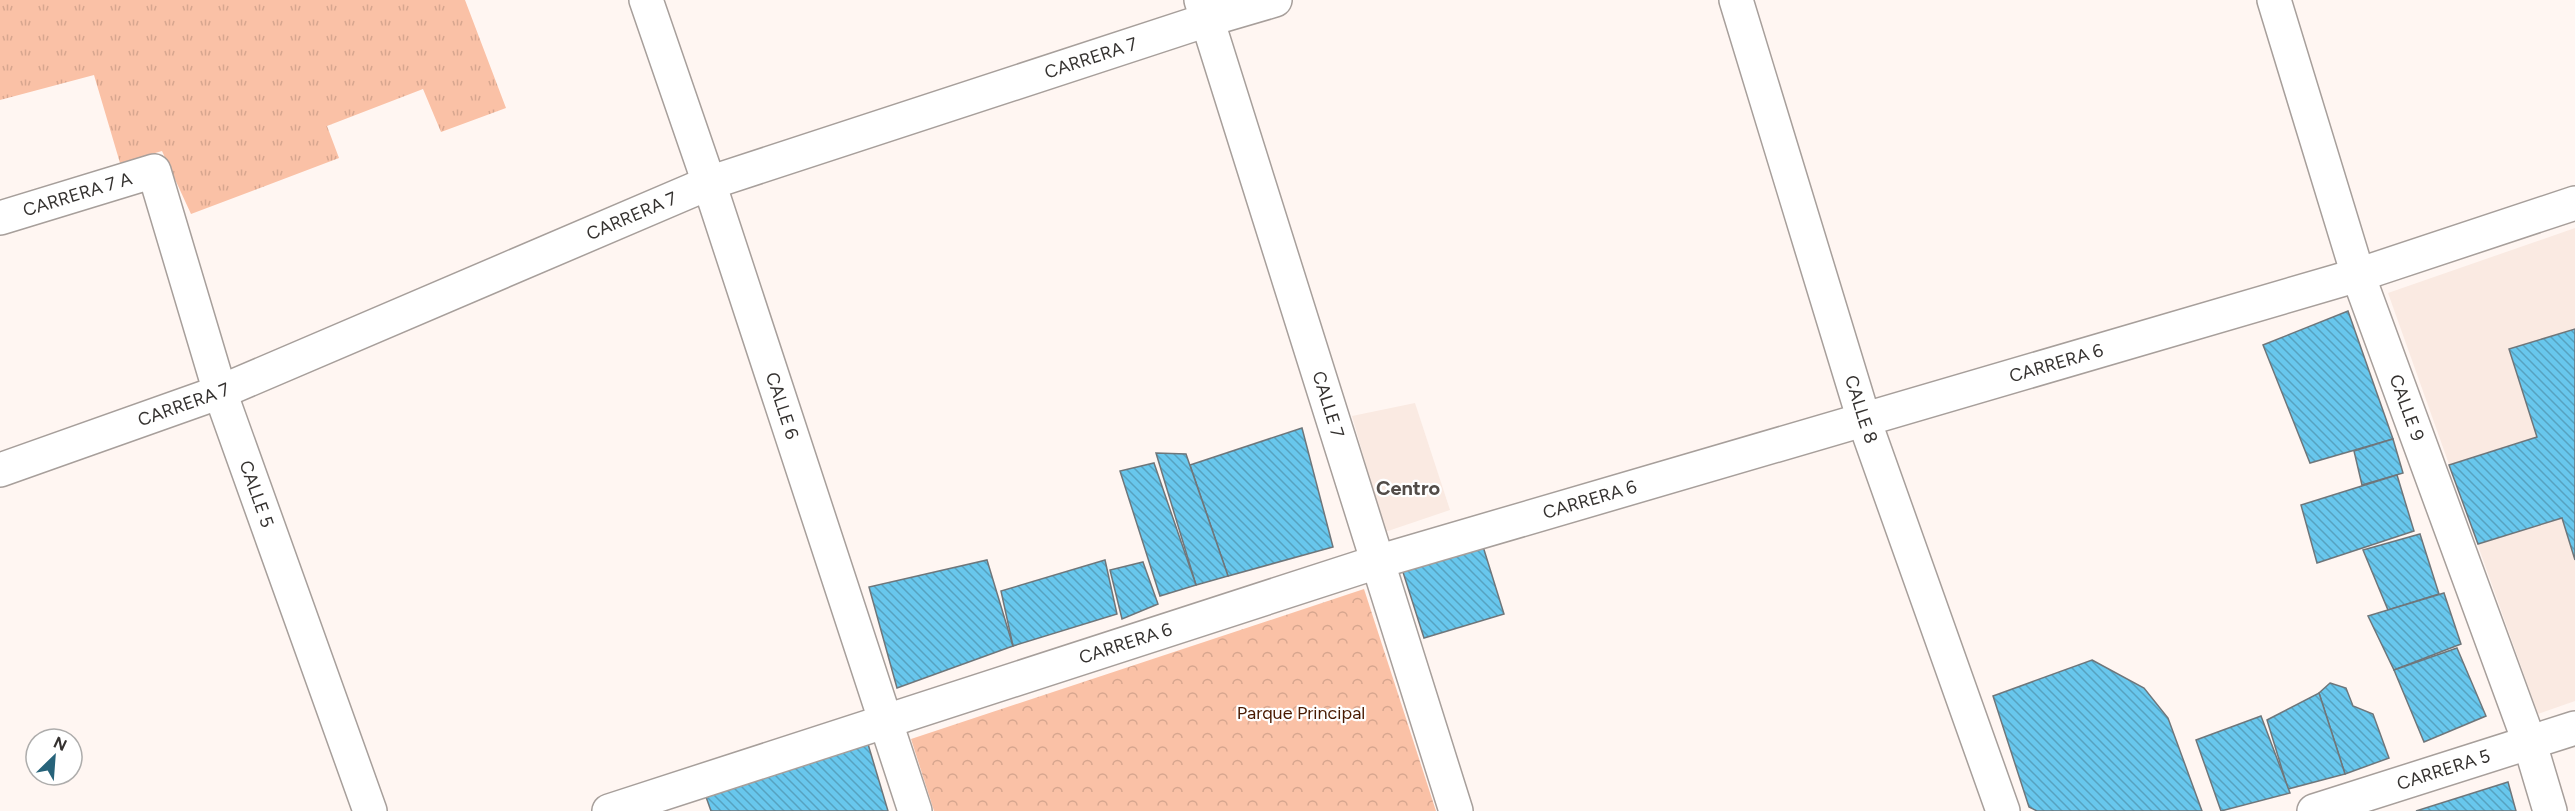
<svg xmlns="http://www.w3.org/2000/svg" width="2575" height="811" viewBox="0 0 2575 811" font-family="Figtree,sans-serif">
  <style>
    .built { fill: #faeae2 }
    .grass { fill: url(#grass-tufts) }
    .forest { fill: url(#forest-crowns) }
    .building { fill: url(#building-back-hatch); stroke: #6f767a; stroke-width: 1.5 }
    .lines { fill: none; stroke-linecap: round; stroke-linejoin: round }
    .minor-casing { stroke: #a79f9b; stroke-width: 36 }
    .minor { stroke: #fff; stroke-width: 33 }
    .labels { text-anchor: middle; stroke-width: 4.5; stroke-linejoin: round; paint-order: stroke }
    .street-label { font-size: 18px; fill: #353230; stroke: #fff }
    .park-label { font-size: 18px; fill: #491a00; stroke: #fff }
    .neighbourhood-label { font-size: 20px; font-weight: bold; fill: #524c48; stroke: #fff }
  </style>
  <defs>
    <pattern id="grass-tufts" width="24" height="20" patternUnits="userSpaceOnUse" patternTransform="scale(1.5)"><rect width="24" height="20" fill="#fac1a6"/><path d="M3 7l-1-3M5 7V3M7 7l1-3M15 17l-1-3M17 17v-4M19 17l1-3" fill="none" stroke="#d7a68f"/></pattern>
    <pattern id="forest-crowns" width="20" height="18" patternUnits="userSpaceOnUse" patternTransform="scale(1.5)"><rect width="20" height="18" fill="#fac1a6"/><path d="M2 6a3 3 0 1 1 6 0M12 15a3 3 0 1 1 6 0" fill="none" stroke="#d7a68f"/></pattern>
    <pattern id="building-back-hatch" width="6" height="6" patternUnits="userSpaceOnUse" patternTransform="scale(1.5)"><rect width="6" height="6" fill="#68c7ed"/><path d="M-1 5l2 2M0 0l6 6M5-1l2 2" fill="none" stroke="#56a2c0"/></pattern>
  </defs>
  <rect width="100%" height="100%" fill="#fff6f2"/>
  <g class="built">
    <path d="M2575,228V701L2538,714L2388,293Z"/>
    <path d="M1415,403L1450,510L1385,532L1352,416Z"/>
  </g>
  <path class="grass" d="M0,0H465L506,108L441,132L423,89L327,126L339,158L191,214L162,151L120,163L94,75L0,100Z"/>
  <path class="forest" d="M1364,589L1436,811H934L911,739Z"/>
  <g class="building">
    <path d="M2348,311L2393,439L2310,463L2263,345Z"/>
    <path d="M2575,329V560L2562,518L2478,544L2449,465L2537,437L2509,349Z"/>
    <path d="M1302,428L1333,547L1228,576L1190,465Z"/>
    <path d="M2393,439L2403,473L2362,485L2354,451Z"/>
    <path d="M1156,453L1186,454L1228,576L1196,585Z"/>
    <path d="M1154,463L1196,585L1160,596L1120,471Z"/>
    <path d="M2397,475L2414,531L2317,563L2301,505Z"/>
    <path d="M2420,534L2439,594L2388,610L2363,550Z"/>
    <path d="M1481,540L1504,614L1424,638L1402,569Z"/>
    <path d="M987,560L1013,646L897,688L869,587Z"/>
    <path d="M1105,560L1117,614L1013,646L1001,591Z"/>
    <path d="M1143,562L1158,604L1122,619L1110,570Z"/>
    <path d="M2444,593L2461,644L2394,670L2368,616Z"/>
    <path d="M2457,648L2486,716L2424,742L2394,670Z"/>
    <path d="M2092,660L2144,688L2168,718L2202,811H2037L2029,807L1993,696Z"/>
    <path d="M2330,683L2346,688L2353,706L2373,714L2389,758L2345,774L2319,693Z"/>
    <path d="M2319,693L2345,774L2288,789L2267,720Z"/>
    <path d="M2261,716L2290,793L2221,811L2196,740Z"/>
    <path d="M868,744L888,811H711L705,794Z"/>
    <path d="M2508,782L2516,811H2416Z"/>
  </g>
  <g class="lines">
    <defs>
      <g id="minor">
        <path id="s1" d="M646,0L709,183L915,811"/>
        <path id="s2" d="M1201,0L1456,811"/>
        <path id="s3" d="M1736,0L1864,420L2003,811"/>
        <path id="s4" d="M2274,0L2358,275L2530,744L2550,811"/>
        <path id="s5" d="M0,218L154,171L220,392L370,811"/>
        <path id="s6" d="M0,470L220,392L709,183L1207,20L1275,0"/>
        <path id="s7" d="M609,811L1377,562L2358,275L2575,203"/>
        <path id="s8" d="M2314,811L2575,728"/>
      </g>
    </defs>
    <use href="#minor" class="minor-casing"/>
    <use href="#minor" class="minor"/>
  </g>
  <g class="labels">
    <g class="street-label">
      <text dy="6" stroke="none"><textPath href="#s6" startOffset="1167">CARRERA 7</textPath></text>
      <text dy="6" stroke="none"><textPath href="#s5" startOffset="81">CARRERA 7 A</textPath></text>
      <text dy="6" stroke="none"><textPath href="#s6" startOffset="681">CARRERA 7</textPath></text>
      <text dy="6" stroke="none"><textPath href="#s7" startOffset="1515">CARRERA 6</textPath></text>
      <text dy="6" stroke="none"><textPath href="#s6" startOffset="195">CARRERA 7</textPath></text>
      <text dy="6" stroke="none"><textPath href="#s1" startOffset="428">CALLE 6</textPath></text>
      <text dy="6" stroke="none"><textPath href="#s2" startOffset="424">CALLE 7</textPath></text>
      <text dy="6" stroke="none"><textPath href="#s4" startOffset="429">CALLE 9</textPath></text>
      <text dy="6" stroke="none"><textPath href="#s3" startOffset="428">CALLE 8</textPath></text>
      <text dy="6" stroke="none"><textPath href="#s5" startOffset="500">CALLE 5</textPath></text>
      <text dy="6" stroke="none"><textPath href="#s7" startOffset="1029">CARRERA 6</textPath></text>
      <text dy="6" stroke="none"><textPath href="#s7" startOffset="543">CARRERA 6</textPath></text>
      <text dy="6" stroke="none"><textPath href="#s8" startOffset="136">CARRERA 5</textPath></text>
    </g>
    <g class="park-label">
      <text x="1301" y="719">Parque Principal</text>
    </g>
    <g class="neighbourhood-label">
      <text x="1408" y="495">Centro</text>
    </g>
  </g>
  <g transform="translate(54 757) rotate(25)"><circle r="28" fill="#ffffff" stroke="#aeadac" stroke-width="1.5"/>
  <path d="M0-4.5L10 22L0 15L-10 22Z" fill="#27637a"/>
  <text y="-9" font-size="16" font-weight="bold" text-anchor="middle" fill="#353230">N</text>
  </g>
</svg>
